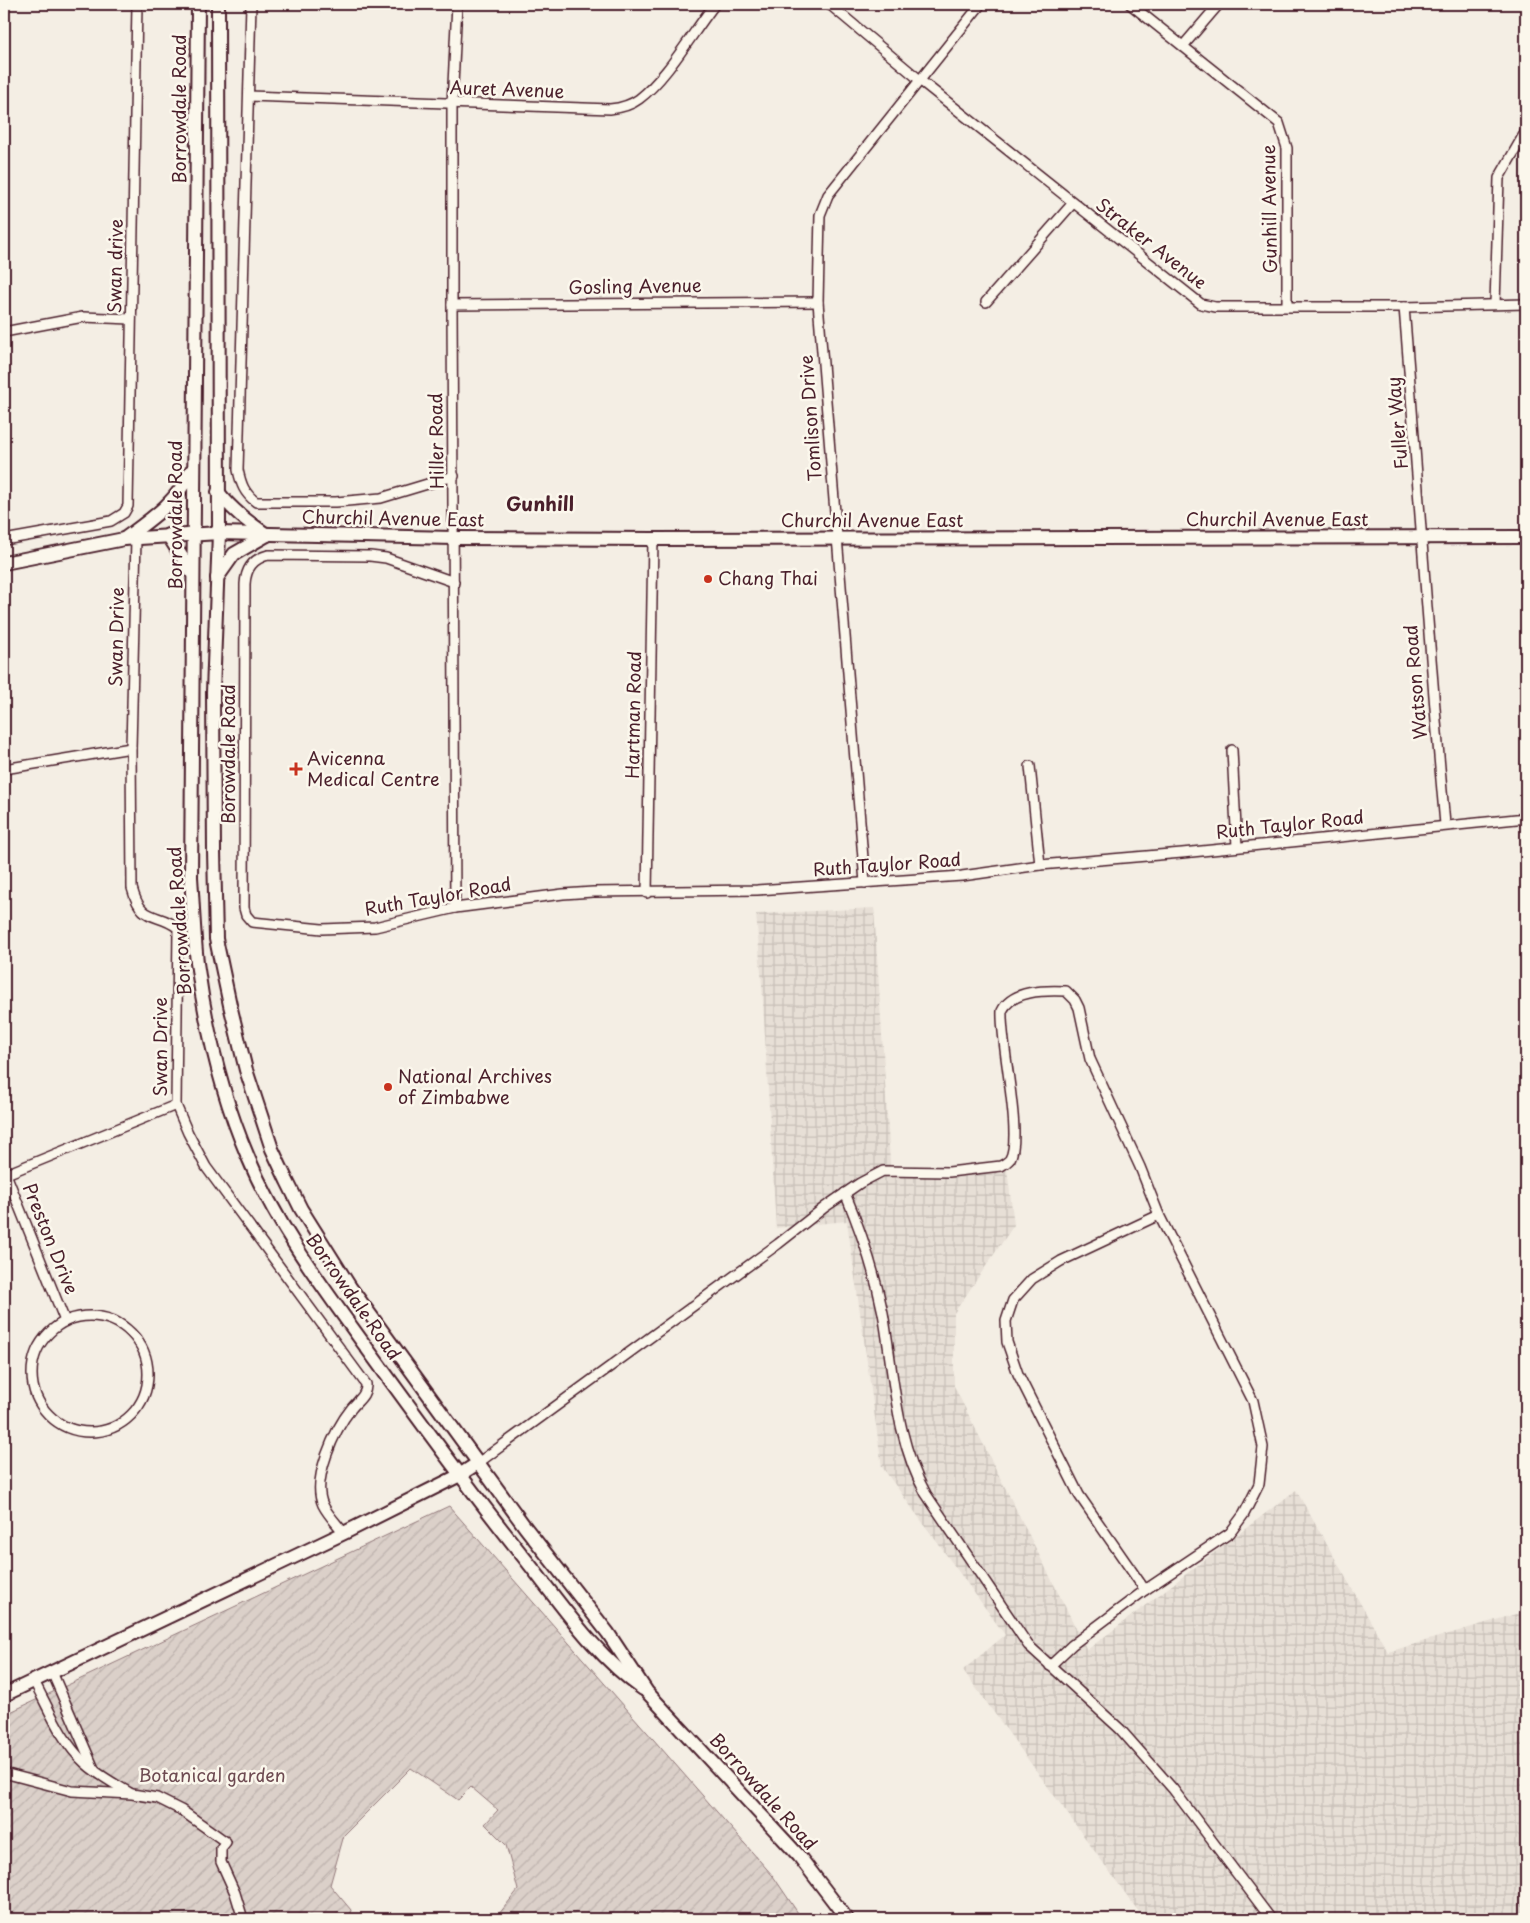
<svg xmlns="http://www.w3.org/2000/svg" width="1530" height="1923" viewBox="0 0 1530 1923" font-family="'Playpen Sans',sans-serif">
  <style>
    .industrial { fill: url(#industrial-grid) }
    .garden { fill: url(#garden-furrows); stroke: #92787a }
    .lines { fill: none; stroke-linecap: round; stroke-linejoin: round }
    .street-casing { stroke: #4a1f2b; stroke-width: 12 }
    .secondary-casing { stroke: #4a1f2b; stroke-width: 16 }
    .street { stroke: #fbf7ec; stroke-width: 9 }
    .secondary { stroke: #fbf7ec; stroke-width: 12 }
    .poi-dot { fill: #c8321e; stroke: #fbf7ec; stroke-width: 2 }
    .labels { text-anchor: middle; stroke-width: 5; stroke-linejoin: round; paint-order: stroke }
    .street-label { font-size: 18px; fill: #4a1f2b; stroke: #fbf7ec }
    .poi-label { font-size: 18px; fill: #4a1f2b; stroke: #fbf7ec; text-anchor: start }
    .park-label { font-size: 18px; fill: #6e4b52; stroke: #fbf7ec }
    .neighbourhood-label { font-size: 19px; font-weight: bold; fill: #4a1f2b; stroke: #fbf7ec }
  </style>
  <defs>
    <pattern id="industrial-grid" width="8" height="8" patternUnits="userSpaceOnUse" patternTransform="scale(1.25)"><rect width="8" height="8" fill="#e7dfd6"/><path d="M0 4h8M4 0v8" fill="none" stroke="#c8bfb8"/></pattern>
    <pattern id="garden-furrows" width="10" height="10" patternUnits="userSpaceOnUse" patternTransform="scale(1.25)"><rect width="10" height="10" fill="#dbd0c9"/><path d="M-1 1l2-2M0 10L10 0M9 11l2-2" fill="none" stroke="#bdb2ad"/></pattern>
  </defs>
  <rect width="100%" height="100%" fill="#f4eee4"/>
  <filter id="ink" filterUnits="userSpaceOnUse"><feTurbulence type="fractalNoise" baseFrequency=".02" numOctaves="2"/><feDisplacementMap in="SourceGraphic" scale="10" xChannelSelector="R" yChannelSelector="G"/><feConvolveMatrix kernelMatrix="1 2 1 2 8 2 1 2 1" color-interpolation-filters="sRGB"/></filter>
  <g filter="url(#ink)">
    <path class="industrial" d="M874,908L891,1178L1007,1169L1014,1225L954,1313V1386L1087,1650L1296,1490L1388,1652L1526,1611V1919H1144L963,1670L1005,1635L882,1467L847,1221L776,1228L762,984L756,914Z"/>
    <path class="garden" d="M449,1506L773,1876L802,1919H495L518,1890L506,1845L485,1824L498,1810L471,1787L458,1800L411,1768L344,1835L330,1885L351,1910L349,1919H4V1715Z"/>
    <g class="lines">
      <defs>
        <g id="street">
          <path d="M251,4L238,470C241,484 244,493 256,502H336L381,498L454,476"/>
          <path d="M829,4L921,81L1201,304L1215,307H1404L1526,304"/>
          <path d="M1130,4L1279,123L1287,148V306"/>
          <path d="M1183,46L1219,4"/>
          <path d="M249,96L610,109C620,108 631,105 639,99C667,78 693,32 715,4"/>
          <path d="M986,302L1073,203"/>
          <path d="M1495,304L1499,178L1526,131"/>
          <path d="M452,305L818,302"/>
          <path d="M1404,307C1418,479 1429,652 1445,824"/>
          <path d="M4,332L83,317L131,319"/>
          <path d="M136,538L131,748L132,888C142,925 157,911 178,928L176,1105L188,1133L206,1167L366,1384C367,1395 357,1401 351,1409C335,1429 311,1480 323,1505C328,1515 337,1524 344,1533"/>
          <path d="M4,540L111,521L124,513L128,506L137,4"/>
          <path d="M454,582L386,558L370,556L268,555C253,559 246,568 245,584L244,908L246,915L252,922L322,929L375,927L455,908L563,894L593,892L757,890L962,876L1040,865L1182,853L1526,818"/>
          <path d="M1232,750L1237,847"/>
          <path d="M1030,766L1040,865"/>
          <path d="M4,769L131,748"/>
          <path d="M865,883L818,302L820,215L828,195L981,4"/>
          <path d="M647,893L653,539"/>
          <path d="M455,908L452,305V105L457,4"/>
          <path d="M4,1169L65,1321"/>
          <path d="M4,1175L176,1105"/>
          <path d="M845,1193C861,1231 875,1273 883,1313C894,1374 895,1439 926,1494L1028,1645L1120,1729L1173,1789L1271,1919"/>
          <circle cx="90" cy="1374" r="58"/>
          <path d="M478,1463L778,1244L825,1207L860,1183L883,1171L949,1172L1001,1166C1004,1164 1008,1162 1010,1159C1023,1136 1000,1042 1002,1011C1012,990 1045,990 1066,991L1075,1000L1079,1008L1090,1059L1140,1167L1159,1215L1061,1261L1032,1279L1013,1300L1006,1321L1007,1342L1018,1374L1079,1495L1145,1590"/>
          <path d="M1050,1666L1072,1645L1145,1590L1230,1533L1244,1514L1259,1484L1263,1447L1253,1401L1159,1215"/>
          <path d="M52,1672L94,1769"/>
          <path d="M34,1681C49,1709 61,1741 85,1763C98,1775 115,1784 130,1793"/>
          <path d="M4,1773L72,1791L132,1794L157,1798L181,1810L226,1842L221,1848V1862L235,1893L243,1919"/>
        </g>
        <g id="secondary">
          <path d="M198,4L191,877C193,905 194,934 197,963C206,1028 222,1096 248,1157C276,1224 319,1282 361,1340C414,1413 466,1485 522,1555C559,1601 594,1655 643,1689"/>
          <path d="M218,4L219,533L213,692L214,851L216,939L230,1005L246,1070L272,1149L287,1181L301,1209L350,1287L525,1527L608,1633L647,1692L799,1856L847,1919"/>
          <path d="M218,492C232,510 248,522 267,535"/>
          <path d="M168,535L192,573"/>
          <path d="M124,539C151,519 177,502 191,471"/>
          <path d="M4,563L124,539L219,533L454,538L653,539L1526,537"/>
          <path d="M217,578L234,554L267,535"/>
          <path d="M4,1695L344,1533L458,1476L478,1463"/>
        </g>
      </defs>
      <use href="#street" class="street-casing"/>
      <use href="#secondary" class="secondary-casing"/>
      <use href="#street" class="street"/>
      <use href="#secondary" class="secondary"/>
    </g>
  </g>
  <g class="poi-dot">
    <circle cx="708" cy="579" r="5"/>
    <path d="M293.5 761.5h5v5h5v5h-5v5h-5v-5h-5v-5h5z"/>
    <circle cx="388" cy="1087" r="5"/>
  </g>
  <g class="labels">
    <g class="street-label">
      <text transform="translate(507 90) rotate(2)" y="6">Auret Avenue</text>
      <text transform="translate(180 109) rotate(-90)" y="6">Borrowdale Road</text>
      <text transform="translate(1270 209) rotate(-91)" y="6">Gunhill Avenue</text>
      <text transform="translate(1151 244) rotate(38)" y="6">Straker Avenue</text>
      <text transform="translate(116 266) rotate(-89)" y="6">Swan drive</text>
      <text transform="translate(635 287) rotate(-1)" y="6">Gosling Avenue</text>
      <text transform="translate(811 418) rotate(-94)" y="6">Tomlison Drive</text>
      <text transform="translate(1398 423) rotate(-95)" y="6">Fuller Way</text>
      <text transform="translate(437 441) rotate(-91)" y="6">Hiller Road</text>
      <text transform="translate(176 515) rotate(-90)" y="6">Borrowdale Road</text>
      <text transform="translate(393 519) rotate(1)" y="6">Churchil Avenue East</text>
      <text x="1277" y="526">Churchil Avenue East</text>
      <text x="872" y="527">Churchil Avenue East</text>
      <text transform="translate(117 637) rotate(-89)" y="6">Swan Drive</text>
      <text transform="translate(1416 682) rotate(-95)" y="6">Watson Road</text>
      <text transform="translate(634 715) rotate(-89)" y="6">Hartman Road</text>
      <text transform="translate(229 754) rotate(-90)" y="6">Borowdale Road</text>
      <text transform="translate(1290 825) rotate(-6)" y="6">Ruth Taylor Road</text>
      <text transform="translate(887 865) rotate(-4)" y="6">Ruth Taylor Road</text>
      <text transform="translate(438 897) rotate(-10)" y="6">Ruth Taylor Road</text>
      <text transform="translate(180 921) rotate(-94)" y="6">Borrowdale Road</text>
      <text transform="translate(161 1047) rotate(-90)" y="6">Swan Drive</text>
      <text transform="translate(50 1239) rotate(68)" y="6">Preston Drive</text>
      <text transform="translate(353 1297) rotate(55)" y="6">Borrowdale Road</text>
      <text transform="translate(763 1792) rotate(48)" y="6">Borrowdale Road</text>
    </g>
    <g class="poi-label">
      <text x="718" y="585">Chang Thai</text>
      <text x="307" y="765">Avicenna<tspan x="307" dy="21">Medical Centre</tspan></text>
      <text x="398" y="1083">National Archives<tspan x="398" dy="21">of Zimbabwe</tspan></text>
    </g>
    <g class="park-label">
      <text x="212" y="1782">Botanical garden</text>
    </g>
    <g class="neighbourhood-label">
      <text x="540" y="511">Gunhill</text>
    </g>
  </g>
  <rect width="1530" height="1923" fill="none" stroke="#fbf7ec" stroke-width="20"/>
  <rect x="10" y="10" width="1510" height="1903" fill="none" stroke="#4a1f2b" stroke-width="2" filter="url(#ink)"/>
</svg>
